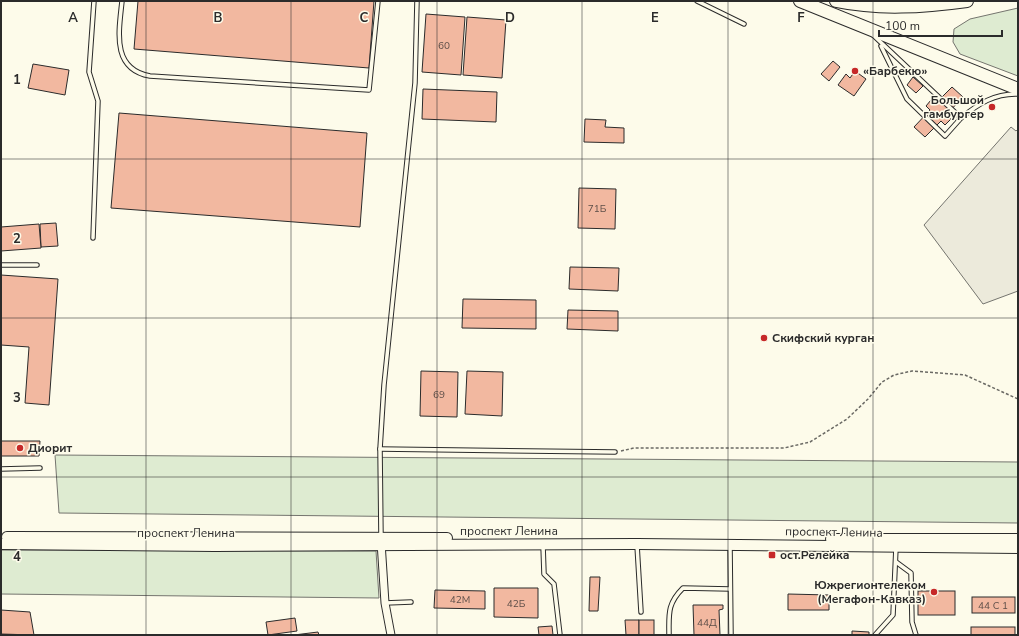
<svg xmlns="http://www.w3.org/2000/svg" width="1019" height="636" viewBox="0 0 1019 636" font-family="'Nunito Sans',sans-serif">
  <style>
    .green { fill: #deebd1; stroke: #74746e }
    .parking { fill: #eceadb; stroke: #74746e }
    .building { fill: #f2b8a0; stroke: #2b2b2b }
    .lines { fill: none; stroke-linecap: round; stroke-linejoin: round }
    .lane-casing { stroke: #2b2b2b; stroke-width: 5.5 }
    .street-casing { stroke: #2b2b2b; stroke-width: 9 }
    .secondary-casing { stroke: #2b2b2b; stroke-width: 12 }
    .primary-casing { stroke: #2b2b2b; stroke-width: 14 }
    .path { stroke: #6a6964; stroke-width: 1.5; stroke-dasharray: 3 2; stroke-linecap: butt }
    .lane { stroke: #fdfbea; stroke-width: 3.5 }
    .street { stroke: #fdfbea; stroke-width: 7 }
    .secondary { stroke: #fdfbea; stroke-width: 10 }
    .primary { stroke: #fdfbea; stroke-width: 12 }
    .grid { fill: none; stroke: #2b2b2b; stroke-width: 1; stroke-opacity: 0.55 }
    .poi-dot { fill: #c62828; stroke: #fdfbea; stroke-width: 1.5 }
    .labels { text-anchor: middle; stroke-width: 3; stroke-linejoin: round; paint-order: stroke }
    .number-label { font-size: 10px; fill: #5d4e48 }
    .poi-label { font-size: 12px; font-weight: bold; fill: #2b2b2b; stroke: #fdfbea; text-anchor: start }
    .street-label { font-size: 12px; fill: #2b2b2b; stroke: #fdfbea }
    .grid-label { font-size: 13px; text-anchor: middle; font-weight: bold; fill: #2b2b2b; stroke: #fdfbea; stroke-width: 3; stroke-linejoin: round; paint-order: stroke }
  </style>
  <rect width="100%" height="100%" fill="#fdfbea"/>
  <g class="green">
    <path d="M1018,8V76L960,54L953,42L954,29L970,19Z"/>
    <path d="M55,455L1018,462V523L59,513Z"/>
    <path d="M1,550L376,551L379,598L1,594Z"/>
  </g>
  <path class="parking" d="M1011,127L1016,131L1018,129V291L983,304L924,225Z"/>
  <g class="building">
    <path d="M138,1H374L369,68L134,49Z"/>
    <path d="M426,14L465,17L461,75L422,72Z"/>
    <path d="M467,17L506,20L502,78L463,75Z"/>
    <path d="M833,61L840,67L829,81L821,74Z"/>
    <path d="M33,64L69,70L65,95L28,88Z"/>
    <path d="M855,71L866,79L854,96L838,85L846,74L850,78Z"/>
    <path d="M913,77L923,86L916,93L907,85Z"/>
    <path d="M952,87L963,97L946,115L951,119L945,125L941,121L925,137L914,127L930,110L926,106L931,100L935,104Z"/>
    <path d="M423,89L497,92L496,122L422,119Z"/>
    <path d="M119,113L367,133L360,227L111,208Z"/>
    <path d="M585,119L606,120L605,127L624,128V143L584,142Z"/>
    <path d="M579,188L616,189L615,229L578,228Z"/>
    <path d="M56,223L58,246L41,247L40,224Z"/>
    <path d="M39,224L41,248L1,251V227Z"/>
    <path d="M570,267L619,268L618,291L569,289Z"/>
    <path d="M1,275L58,279L49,405L25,403L29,347L1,345Z"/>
    <path d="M463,299L536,300V329L462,328Z"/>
    <path d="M568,310L618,311V331L567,329Z"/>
    <path d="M421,371L458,372L457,417L420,416Z"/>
    <path d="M467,371L503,372L502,416L465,414Z"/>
    <path d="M1,441H40L39,456H1Z"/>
    <path d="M590,577H600L598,611H589Z"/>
    <path d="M494,588H538V618L494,617Z"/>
    <path d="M435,590L485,591V609L434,608Z"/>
    <rect x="918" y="591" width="37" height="24"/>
    <path d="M788,594L829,595V610H788Z"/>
    <rect x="972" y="597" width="43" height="16"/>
    <path d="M693,605H723V609L719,610L720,635H694Z"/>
    <path d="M1,610L30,612L34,635L1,634Z"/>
    <path d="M295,618L297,631L268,635L266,622Z"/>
    <path d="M625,620H639V635H626Z"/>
    <rect x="639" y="620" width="15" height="15"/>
    <path d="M552,626L553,635H539L538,627Z"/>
    <rect x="971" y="627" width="44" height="8"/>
    <path d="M852,631L869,632V635H852Z"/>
    <path d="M318,632L319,635H294Z"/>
  </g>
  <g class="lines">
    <defs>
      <g id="lane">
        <path d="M122,1C119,31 111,69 150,76L369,90L378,1"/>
        <path d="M697,1L744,24"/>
        <path d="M872,34L961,118C978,104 995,93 1018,94"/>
        <path d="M881,46L907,99L945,136L961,118"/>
        <path d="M93,238L98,101L89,72L94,1"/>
        <path d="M1,265H37"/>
        <path d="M380,449L615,452"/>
        <path d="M1,469L40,468"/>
        <path d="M381,537L380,449L384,385L415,83L417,1"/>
        <path d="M543,545L544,574L554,584L560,635"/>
        <path d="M637,545L641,612"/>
        <path d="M730,546L731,635"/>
        <path d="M896,562L911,573L912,622L916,635"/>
        <path d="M385,603L411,602"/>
        <path d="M669,635C669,614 667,604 683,588L730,589"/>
        <path d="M875,635L893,615L896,547"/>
      </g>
      <path id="street" d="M381,542L385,603L391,635"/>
      <g id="secondary">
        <path d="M7,537L447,538"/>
        <path d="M831,539H1018"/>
        <path d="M1,544L215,546L637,544L1018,548"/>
      </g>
      <g id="primary">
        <path d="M800,1L1018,89"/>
        <path d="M836,1C879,10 923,7 967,1"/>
      </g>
    </defs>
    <use href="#lane" class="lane-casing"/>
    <use href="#street" class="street-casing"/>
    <use href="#secondary" class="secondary-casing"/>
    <use href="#primary" class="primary-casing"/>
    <path class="path" d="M621,451L634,448H784L810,442L847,419L868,399L882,382L894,375L912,371L965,375L1018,399"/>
    <use href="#lane" class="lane"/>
    <use href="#street" class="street"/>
    <use href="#secondary" class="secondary"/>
    <use href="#primary" class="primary"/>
  </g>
  <path class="grid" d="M146,1V635M291,1V635M437,1V635M582,1V635M728,1V635M873,1V635M1,159H1018M1,318H1018M1,477H1018"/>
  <g class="poi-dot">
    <circle cx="855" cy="71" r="4"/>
    <circle cx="992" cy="107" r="4"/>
    <circle cx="764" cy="338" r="4"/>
    <circle cx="20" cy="448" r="4"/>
    <rect x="768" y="551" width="8" height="8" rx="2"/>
    <circle cx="934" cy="592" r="4"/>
  </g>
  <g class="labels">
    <g class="number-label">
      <text x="444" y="49">60</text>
      <text x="597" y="212">71Б</text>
      <text x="439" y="398">69</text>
      <text x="460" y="603">42М</text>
      <text x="516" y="607">42Б</text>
      <text x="993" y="609">44 С 1</text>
      <text x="707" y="626">44Д</text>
    </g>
    <g class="poi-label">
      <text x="863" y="75">«Барбекю»</text>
      <text x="984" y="104" text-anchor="end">Большой<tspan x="984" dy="14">гамбургер</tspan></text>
      <text x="772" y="342">Скифский курган</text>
      <text x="28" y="452">Диорит</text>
      <text x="780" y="559">ост.Релейка</text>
      <text x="926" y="589" text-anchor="end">Южрегионтелеком<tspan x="926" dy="14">(Мегафон-Кавказ)</tspan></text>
    </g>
    <g class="street-label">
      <text x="509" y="535">проспект Ленина</text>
      <text transform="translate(834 532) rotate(1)" y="4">проспект Ленина</text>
      <text x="186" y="537">проспект Ленина</text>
    </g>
  </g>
  <g class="grid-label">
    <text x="73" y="22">A</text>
    <text x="218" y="22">B</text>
    <text x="364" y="22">C</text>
    <text x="510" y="22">D</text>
    <text x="655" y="22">E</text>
    <text x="801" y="22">F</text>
    <text x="17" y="84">1</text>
    <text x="17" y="243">2</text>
    <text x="17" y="402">3</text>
    <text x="17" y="561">4</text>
  </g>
  <rect width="1019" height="636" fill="none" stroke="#2b2b2b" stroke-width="4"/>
  <path d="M879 30v6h123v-6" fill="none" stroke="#2b2b2b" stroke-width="2"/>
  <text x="885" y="30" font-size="12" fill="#2b2b2b" stroke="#fdfbea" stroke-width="3" paint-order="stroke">100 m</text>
</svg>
